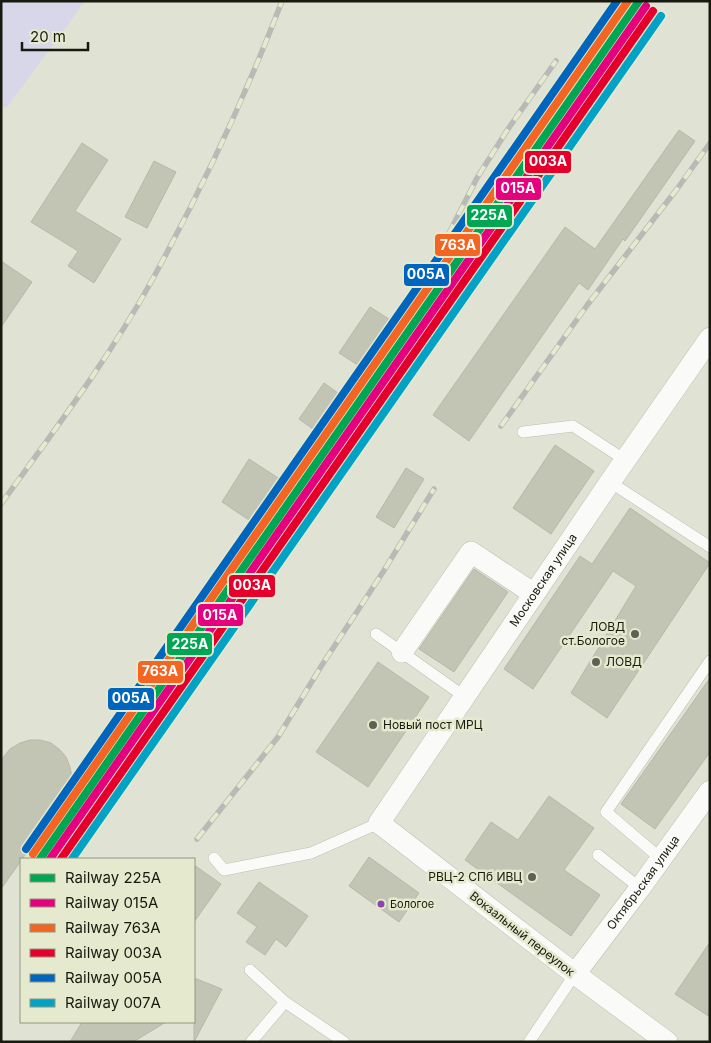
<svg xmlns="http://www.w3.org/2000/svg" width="711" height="1043" viewBox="0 0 711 1043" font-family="Inter,sans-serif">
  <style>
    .green { fill: #d8d7ea }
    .building { fill: #c2c5b3; stroke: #b6b8ab }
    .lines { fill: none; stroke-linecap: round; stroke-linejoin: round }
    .lane-casing { stroke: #bdbfb4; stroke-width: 12 }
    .street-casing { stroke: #bdbfb4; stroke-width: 22 }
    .lane { stroke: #fafbf8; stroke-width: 11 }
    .street { stroke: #fafbf8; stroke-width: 21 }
    .rail-casing { stroke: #b9b9b6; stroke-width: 5.5 }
    .rail { stroke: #e5e9cd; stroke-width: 4; stroke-dasharray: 11; stroke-linecap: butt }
    .rail-1-casing { stroke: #e5e9cd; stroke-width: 11 }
    .rail-2-casing { stroke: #e5e9cd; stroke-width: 11 }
    .rail-3-casing { stroke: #e5e9cd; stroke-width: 11 }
    .rail-4-casing { stroke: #e5e9cd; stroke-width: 11 }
    .rail-5-casing { stroke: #e5e9cd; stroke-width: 11 }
    .rail-6-casing { stroke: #e5e9cd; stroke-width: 11 }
    .rail-1 { stroke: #00a651; stroke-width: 8 }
    .rail-2 { stroke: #e5007d; stroke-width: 8 }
    .rail-3 { stroke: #f26522; stroke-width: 8 }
    .rail-4 { stroke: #e4002b; stroke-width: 8 }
    .rail-5 { stroke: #0065bd; stroke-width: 8 }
    .rail-6 { stroke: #01a2c4; stroke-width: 8 }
    .poi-dot { fill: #5e6054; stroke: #e5e9cd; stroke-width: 2 }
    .bus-dot { fill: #8e44ad; stroke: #e5e9cd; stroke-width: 2 }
    .labels { text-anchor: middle; stroke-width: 5; stroke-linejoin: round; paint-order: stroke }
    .bus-label { font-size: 11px; fill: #18190f; stroke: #e5e9cd; text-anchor: start }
    .street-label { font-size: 12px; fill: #18190f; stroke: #e5e9cd }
    .poi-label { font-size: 12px; fill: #18190f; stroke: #e5e9cd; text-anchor: end }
    .line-badge { stroke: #e5e9cd; stroke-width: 2 }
    .badge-label { font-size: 14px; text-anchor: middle; font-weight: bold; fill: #fff }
  </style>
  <rect width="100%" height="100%" fill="#e0e3d3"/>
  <path class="green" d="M1,1H85L8,106L1,109Z"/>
  <g class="building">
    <path d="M679,130L695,141L625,241L623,239L588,290L579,283L469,441L433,415L565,227L595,249Z"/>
    <path d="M82,143L108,160L75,211L121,239L94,283L68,266L78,251L31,222Z"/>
    <path d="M154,161L176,172L147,228L125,217Z"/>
    <path d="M1,261L32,282L1,327Z"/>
    <path d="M370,307L392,321L361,367L339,353Z"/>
    <path d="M324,383L342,396L317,432L299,419Z"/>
    <path d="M555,445L594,471L551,534L513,508Z"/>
    <path d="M249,459L286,483L258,526L222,502Z"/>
    <path d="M406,468L424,479L394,528L376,517Z"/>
    <path d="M630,508L710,563L607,718L571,693L636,586L613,571L533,689L504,669L580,556L592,564Z"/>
    <path d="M474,569L508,592L454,672L419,649Z"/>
    <path d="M378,662L429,697L368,787L316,752Z"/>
    <path d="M710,678V752L655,829L621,804Z"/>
    <path d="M30,740H40L51,743L59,749L66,757L70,767L72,777L70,788L66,797L1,889V760L10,749L20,743Z"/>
    <path d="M549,796L594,828L564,870L600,895L571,936L465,860L491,822L518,840Z"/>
    <path d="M369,857L419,893L399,922L349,886Z"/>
    <path d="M194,865L221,884L194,922Z"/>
    <path d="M259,882L308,916L286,947L276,939L265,955L246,942L257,927L237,913Z"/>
    <path d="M710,942V1017L675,994Z"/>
    <path d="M194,978L222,989L194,1042Z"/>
    <path d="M82,1022H166L133,1042H70Z"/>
  </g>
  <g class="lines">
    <defs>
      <g id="lane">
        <path d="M523,432L573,426L625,460"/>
        <path d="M610,482L710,547"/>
        <path d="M376,634L465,697"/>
        <path d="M598,855L640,888"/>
        <path d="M214,858L224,870L311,853L379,823"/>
        <path d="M660,858L606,812L710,661"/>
        <path d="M250,970L285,1002L344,1042"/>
        <path d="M251,1042L285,1002"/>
        <path d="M529,1042L575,974"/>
      </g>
      <g id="street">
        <path d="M402,652L471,552L534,594"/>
        <path id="s1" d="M575,974L640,888L710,791"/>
        <path id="s2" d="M667,1042L575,974L379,823L610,482L710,338"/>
      </g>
    </defs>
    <use href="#lane" class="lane-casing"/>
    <use href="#street" class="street-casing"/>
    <use href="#lane" class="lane"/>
    <use href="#street" class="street"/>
    <defs>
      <g id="rail">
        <path d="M355,409L396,338L477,178L508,129L556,61"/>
        <path d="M501,426L588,304L677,189L710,143"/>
        <path d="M1,504C53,432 108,360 151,282C201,191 245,98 282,1"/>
        <path d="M197,839L278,737L322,665L383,572L434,489"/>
      </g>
    </defs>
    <use href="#rail" class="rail-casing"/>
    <use href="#rail" class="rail"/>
    <defs>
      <path id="rail-1" d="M40,859L639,1"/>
      <path id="rail-2" d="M50,859L646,6"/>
      <path id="rail-3" d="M33,854L628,1"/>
      <path id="rail-4" d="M61,859L653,11"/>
      <path id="rail-5" d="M26,849L617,1"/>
      <path id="rail-6" d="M72,859L661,16"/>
    </defs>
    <use href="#rail-1" class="rail-1-casing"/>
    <use href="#rail-2" class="rail-2-casing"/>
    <use href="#rail-3" class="rail-3-casing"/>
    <use href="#rail-4" class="rail-4-casing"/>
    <use href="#rail-5" class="rail-5-casing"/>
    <use href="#rail-6" class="rail-6-casing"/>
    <use href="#rail-1" class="rail-1"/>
    <use href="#rail-2" class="rail-2"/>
    <use href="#rail-3" class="rail-3"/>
    <use href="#rail-4" class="rail-4"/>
    <use href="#rail-5" class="rail-5"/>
    <use href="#rail-6" class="rail-6"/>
  </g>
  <g class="poi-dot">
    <circle cx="635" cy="634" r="5"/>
    <circle cx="596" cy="662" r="5"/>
    <circle cx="373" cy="725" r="5"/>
    <circle cx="532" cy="877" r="5"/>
  </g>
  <circle class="bus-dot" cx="381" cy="904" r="4.5"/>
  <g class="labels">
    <g class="bus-label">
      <text x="390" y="908">Бологое</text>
    </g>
    <g class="street-label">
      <text dy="4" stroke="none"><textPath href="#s2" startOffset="655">Московская улица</textPath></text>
      <text dy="4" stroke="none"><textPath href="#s1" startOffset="114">Октябрьская улица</textPath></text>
      <text transform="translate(522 934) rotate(38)" y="4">Вокзальный переулок</text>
    </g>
    <g class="poi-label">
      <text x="625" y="631">ЛОВД<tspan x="625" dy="14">ст.Бологое</tspan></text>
      <text x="606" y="666" text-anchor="start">ЛОВД</text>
      <text x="383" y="729" text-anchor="start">Новый пост МРЦ</text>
      <text x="522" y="881">РВЦ-2 СПб ИВЦ</text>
    </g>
  </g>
  <g class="line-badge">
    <rect x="524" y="150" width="48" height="24" rx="5" fill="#e4002b"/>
    <rect x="495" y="177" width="47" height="24" rx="5" fill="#e5007d"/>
    <rect x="466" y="204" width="47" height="24" rx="5" fill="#00a651"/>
    <rect x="434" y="233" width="47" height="24" rx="5" fill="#f26522"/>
    <rect x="403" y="263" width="47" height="24" rx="5" fill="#0065bd"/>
    <rect x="228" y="574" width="48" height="24" rx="5" fill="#e4002b"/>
    <rect x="197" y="603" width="47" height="24" rx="5" fill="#e5007d"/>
    <rect x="166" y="632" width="47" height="24" rx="5" fill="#00a651"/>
    <rect x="137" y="660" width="47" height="24" rx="5" fill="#f26522"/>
    <rect x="107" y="687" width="48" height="24" rx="5" fill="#0065bd"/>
  </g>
  <g class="badge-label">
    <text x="548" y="166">003А</text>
    <text x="518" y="193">015А</text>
    <text x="489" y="220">225А</text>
    <text x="458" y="250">763А</text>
    <text x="426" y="279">005А</text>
    <text x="252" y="590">003А</text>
    <text x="220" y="620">015А</text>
    <text x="190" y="649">225А</text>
    <text x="160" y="676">763А</text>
    <text x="131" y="703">005А</text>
  </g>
  <rect width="711" height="1043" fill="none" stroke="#18190f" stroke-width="5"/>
  <rect x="20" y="858" width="175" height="165" fill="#e5e9cd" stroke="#939681"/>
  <rect x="30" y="874" width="25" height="8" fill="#00a651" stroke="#939681"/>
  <text x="65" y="883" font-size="15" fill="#18190f">Railway 225А</text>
  <rect x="30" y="899" width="25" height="8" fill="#e5007d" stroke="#939681"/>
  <text x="65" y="908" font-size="15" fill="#18190f">Railway 015А</text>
  <rect x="30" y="924" width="25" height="8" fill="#f26522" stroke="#939681"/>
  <text x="65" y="933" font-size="15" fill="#18190f">Railway 763А</text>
  <rect x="30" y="949" width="25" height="8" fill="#e4002b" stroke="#939681"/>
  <text x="65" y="958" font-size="15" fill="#18190f">Railway 003А</text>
  <rect x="30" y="974" width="25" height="8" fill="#0065bd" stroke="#939681"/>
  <text x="65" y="983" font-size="15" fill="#18190f">Railway 005А</text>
  <rect x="30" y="999" width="25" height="8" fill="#01a2c4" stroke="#939681"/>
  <text x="65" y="1008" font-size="15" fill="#18190f">Railway 007А</text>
  <path d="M22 42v8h66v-8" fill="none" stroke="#18190f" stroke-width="2.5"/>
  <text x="30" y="42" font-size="15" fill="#18190f" stroke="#e5e9cd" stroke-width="4" paint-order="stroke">20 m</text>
</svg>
